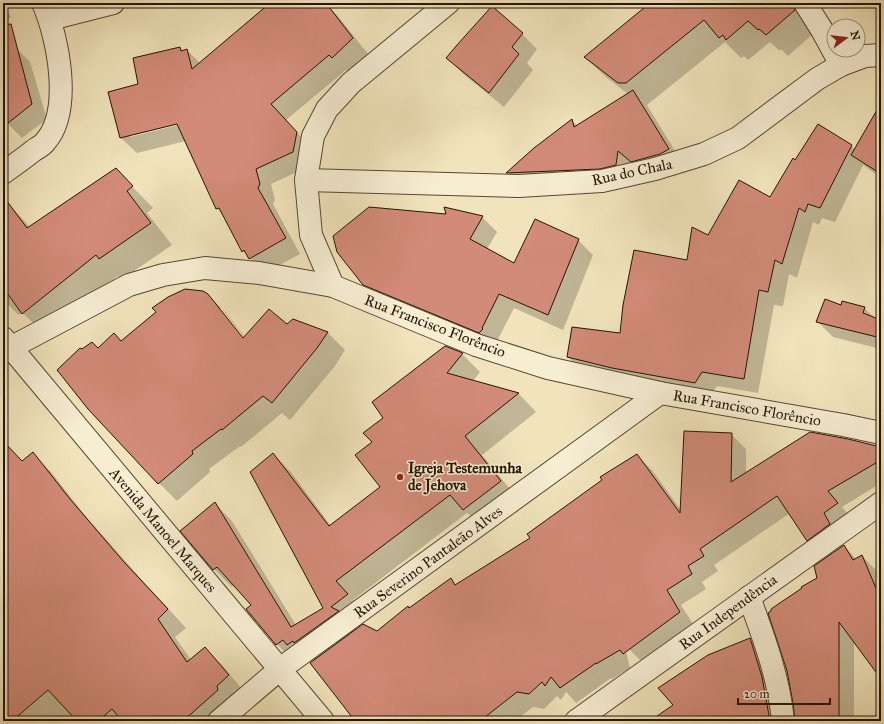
<svg xmlns="http://www.w3.org/2000/svg" width="884" height="724" viewBox="0 0 884 724" font-family="'IM FELL Great Primer',serif">
  <style>
    .shadow { fill: #0003; fill-rule: evenodd }
    .building { fill: #d28b79; stroke: #231400 }
    .lines { fill: none; stroke-linecap: round; stroke-linejoin: round }
    .minor-casing { stroke: #56482f; stroke-width: 24 }
    .minor { stroke: #f6edd3; stroke-width: 22 }
    .poi-dot { fill: #8f2418; stroke: #f6edd3; stroke-width: 1.5 }
    .labels { text-anchor: middle; stroke-width: 3; stroke-linejoin: round; paint-order: stroke }
    .street-label { font-size: 15px; fill: #231400; stroke: #f6edd3 }
    .poi-label { font-size: 15px; font-weight: bold; fill: #231400; stroke: #f6edd3; text-anchor: start }
  </style>
  <rect width="100%" height="100%" fill="#f1e4bc"/>
  <filter id="stains"><feTurbulence type="fractalNoise" baseFrequency=".005" numOctaves="4"/><feColorMatrix values="0 0 0 0 .2 0 0 0 0 .09 0 0 0 0 .02 0 0 0 .5 -.17"/></filter>
  <radialGradient id="worn" r=".72"><stop offset=".6" stop-color="#630" stop-opacity="0"/><stop offset="1" stop-color="#630" stop-opacity=".3"/></radialGradient>
  <g class="shadow">
    <path d="M271,3H325L337,15L368,54L348,73L346,70L286,120L312,149L308,167L271,184L275,200L273,204L300,254L265,273L243,251L224,215L217,208L186,141L137,153L121,138L109,93L139,85L179,48L182,51L187,50L200,63ZM182,122V124L130,137V135Z"/>
    <path d="M651,3H789L814,33L788,56L781,49L780,51L770,42L748,60L744,56L741,58L725,42L647,105L683,164L522,188L508,173L535,149L572,120L577,126L628,94L607,78L585,57Z"/>
    <path d="M3,5L11,17L3,23Z"/>
    <path d="M522,34L537,49L527,63L533,70L504,107L462,73L448,58Z"/>
    <path d="M3,39L15,47L30,62L47,119L22,138L7,123L3,116Z"/>
    <path d="M881,105V178L863,165L835,222L822,218L819,225L813,222L797,278L789,274L783,306L774,305L758,393L717,386L709,397L583,372L568,357L621,334L688,261L708,236L770,199L796,161L851,146L855,150Z"/>
    <path d="M116,170L153,208L147,213L172,245L121,280L118,276L44,334L22,312L19,315L3,300V201L5,200L30,227Z"/>
    <path d="M482,217L497,232L487,249L514,264L578,240L593,255L563,330L514,308L496,343L379,300L364,284Z"/>
    <path d="M208,295L226,313L245,337L327,332L345,350L335,366L290,420L282,413L241,447L240,446L209,469L210,472L177,501L159,483L98,349L121,341ZM218,308H221L247,341L246,343Z"/>
    <path d="M841,306L864,308L875,318L881,321V349L833,337L818,322Z"/>
    <path d="M445,347L462,354L480,372L473,381L519,394L536,412L482,455L519,500L482,527L467,513L353,600L365,613L350,624L357,630L377,632L450,579L456,585L531,538L637,455L652,470L681,510L731,434L746,449V474L881,448V483L842,507L852,519L823,555L808,540L790,513L714,565L718,571L702,582L706,589L681,605L695,627L644,664L629,649L623,640L630,668L612,679L611,678L576,703L566,692L561,700L557,696L544,709L533,707L515,721H356L314,661L311,659L295,663L277,644L252,605L235,585L232,587L214,569L182,531L214,503L232,521L296,625L324,608L273,454L291,472L331,526L382,487L374,442L384,418Z"/>
    <path d="M3,442L22,462L33,454L51,472L88,519L143,581L186,628L175,637L191,660L205,648L223,666L246,694L222,721H3Z"/>
    <path d="M844,546L856,559L862,556L877,571L881,581V676L854,640V721H796L794,703L783,655L818,578Z"/>
    <path d="M750,639L765,654L782,721H689Z"/>
  </g>
  <g class="building">
    <path d="M270,3H326L353,38L332,58L329,55L271,104L297,132L293,152L256,169L260,184L258,188L286,238L249,259L244,250L242,252L219,208L216,209L177,124L120,138L108,92L138,84L133,58L180,47L181,51L187,49L192,69Z"/>
    <path d="M650,3H793L795,10L766,35L759,29L758,30L748,21L726,40L723,35L719,38L704,20L626,83H618L584,57Z"/>
    <path d="M492,6L523,33L512,47L519,54L489,93L446,58L457,45Z"/>
    <path d="M11,24L32,104L3,127V25Z"/>
    <path d="M633,90L669,149L660,154L631,162L618,151L616,165L600,169L506,173L534,148L572,119L574,127Z"/>
    <path d="M881,103V174L851,155Z"/>
    <path d="M818,124L852,145L820,208L808,204L805,212L799,208L782,264L775,260L768,292L759,290L744,379L702,372L695,383L612,368L567,357L572,327L620,333L623,305L634,250L687,260L692,227L708,235L739,180L770,197L793,158L795,160Z"/>
    <path d="M116,168L133,186L127,191L151,223L99,259L96,255L22,314L3,287V196L27,228Z"/>
    <path d="M369,207L446,214L444,207L483,216L470,239L514,263L535,219L579,239L548,315L499,294L482,328L483,329L479,333L363,285L337,252L333,236Z"/>
    <path d="M185,289L203,291L208,294L243,338L269,309L287,324L293,319L328,332L317,348L272,403L263,396L222,430L221,429L192,451L193,454L158,484L88,409L57,370L80,348L82,349L92,342L98,348L114,333L121,341L156,312L152,308L168,297Z"/>
    <path d="M825,299L841,305L842,301L865,307L863,313L881,320V338L816,322Z"/>
    <path d="M445,346L463,353L447,373L519,393L465,436L501,481L463,510L450,495L336,581L348,594L331,607L339,611L294,643L293,641L287,645L283,640L276,645L246,609L251,605L217,567L213,570L180,531L215,502L291,627L323,608L250,472L273,453L329,526L380,487L355,455L372,442L363,433L383,418L372,402Z"/>
    <path d="M684,431L732,433L731,482L810,432L848,439L881,447V460L828,491L838,503L824,513L830,524L807,541L777,496L700,549L704,556L688,566L692,574L667,590L680,612L623,654L620,650L596,664V663L560,688L551,677L545,686L542,682L529,694L517,692L480,721H355L310,663L363,624L377,631L408,606L409,608L451,578L455,585L530,538L527,534L602,480L600,477L637,454L680,513Z"/>
    <path d="M3,441L22,461L33,452L70,499L124,562L168,609L158,619L187,662L205,647L229,675L217,686L218,690L183,721H122L112,709L98,721H77L48,690L12,721H3Z"/>
    <path d="M844,545L853,560L862,555L881,600V679L839,622V721H795L793,703L787,671L768,613L771,611V609L802,588L801,587L817,578L814,566Z"/>
    <path d="M750,638L762,677L770,721H650L673,705L658,688L708,655Z"/>
  </g>
  <g class="lines">
    <defs>
      <g id="minor">
        <path d="M805,3L822,30L841,65"/>
        <path d="M50,19L113,3"/>
        <path d="M3,173C13,166 23,159 33,151C37,148 42,146 45,142C73,111 58,37 43,3"/>
        <path d="M306,180L519,186L602,181L655,169L704,154L738,138L817,79L841,65L865,56L881,55"/>
        <path d="M333,286L311,235L306,180L313,136L327,109L351,83L448,3"/>
        <path d="M3,338L323,721"/>
        <path d="M3,353L10,348L129,285L163,275L205,268L259,273L333,286L476,345L548,368L660,393L843,425L881,433"/>
        <path d="M749,597C764,638 779,678 783,721"/>
        <path d="M219,721L280,669L660,393"/>
        <path d="M576,721L881,503"/>
      </g>
    </defs>
    <use href="#minor" class="minor-casing"/>
    <use href="#minor" class="minor"/>
  </g>
  <circle class="poi-dot" cx="400" cy="477" r="4"/>
  <g class="labels">
    <g class="street-label">
      <text transform="translate(632 172) rotate(-12)" y="5">Rua do Chala</text>
      <text transform="translate(435 326) rotate(21)" y="5">Rua Francisco Florêncio</text>
      <text transform="translate(747 408) rotate(10)" y="5">Rua Francisco Florêncio</text>
      <text transform="translate(163 530) rotate(50)" y="5">Avenida Manoel Marques</text>
      <text transform="translate(428 562) rotate(-36)" y="5">Rua Severino Pantaleão Alves</text>
      <text transform="translate(728 612) rotate(-36)" y="5">Rua Independência</text>
    </g>
    <g class="poi-label">
      <text x="408" y="473">Igreja Testemunha<tspan x="408" dy="17">de Jehova</tspan></text>
    </g>
  </g>
  <rect width="884" height="724" fill="none" stroke="#f1e4bc" stroke-width="16"/>
  <rect x="4" y="4" width="876" height="716" fill="none" stroke="#231400" stroke-width="2"/>
  <rect x="8" y="8" width="868" height="708" fill="none" stroke="#231400"/>
  <g transform="translate(846 38) rotate(75)"><circle r="19" fill="#f6edd3" stroke="#a2967f"/>
  <path d="M0-3L7 15L0 10L-7 15Z" fill="#8f2418"/>
  <text y="-6" font-size="11" font-weight="bold" text-anchor="middle" fill="#231400">N</text>
  </g>
  <path d="M738 698v6h92v-6" fill="none" stroke="#231400" stroke-width="2"/>
  <text x="744" y="698" font-size="12" fill="#231400" stroke="#f6edd3" stroke-width="3" paint-order="stroke">20 m</text>
  <rect width="100%" height="100%" filter="url(#stains)"/>
  <rect width="100%" height="100%" fill="url(#worn)"/>
</svg>
